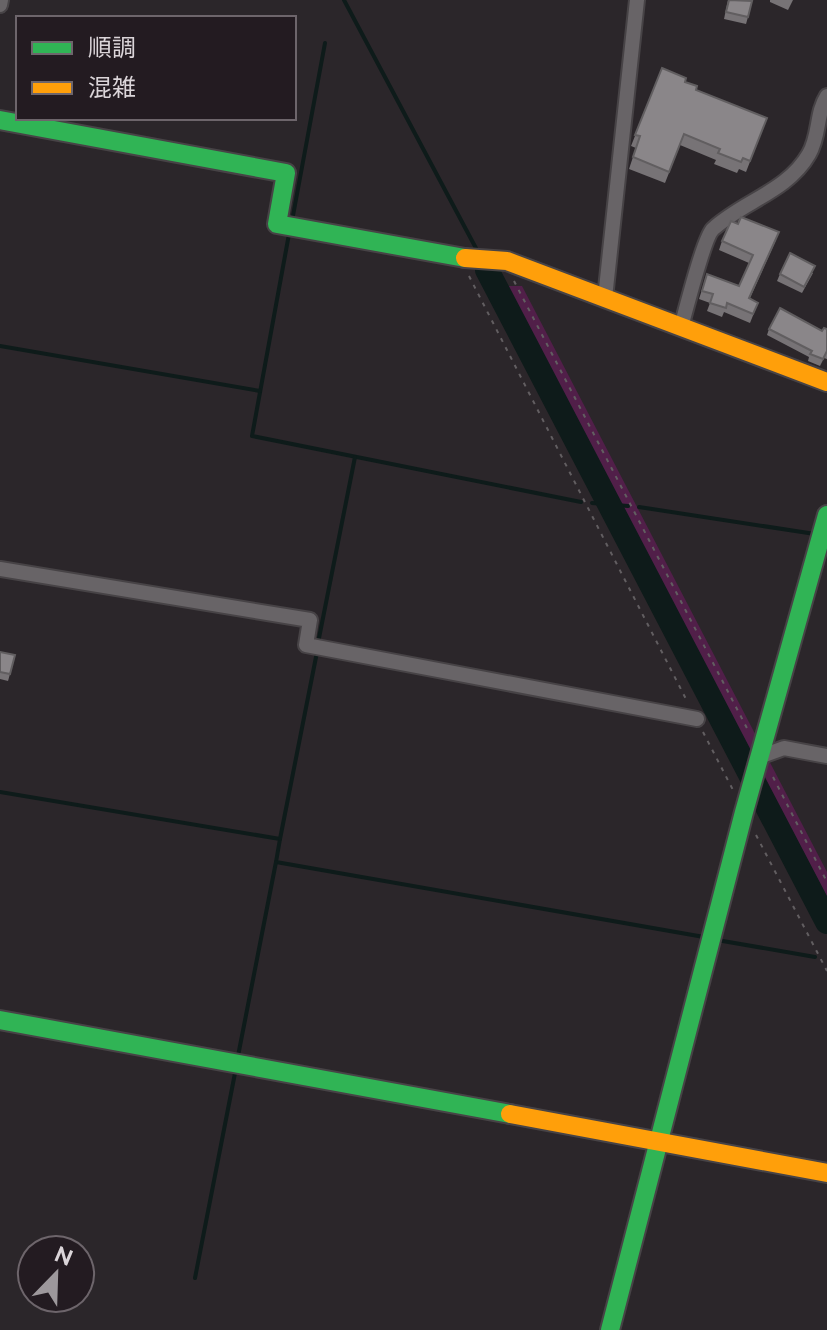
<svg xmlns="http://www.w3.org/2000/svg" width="827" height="1330" viewBox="0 0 827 1330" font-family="Raleway,'Noto Sans JP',sans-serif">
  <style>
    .green { fill: #511f49 }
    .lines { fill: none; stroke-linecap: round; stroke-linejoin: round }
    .stream { stroke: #0e1b1a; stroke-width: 4 }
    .river { stroke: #0e1b1a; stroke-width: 24 }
    .street-casing { stroke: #474346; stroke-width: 18 }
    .fast-casing { stroke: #474346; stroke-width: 22 }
    .slow-casing { stroke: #474346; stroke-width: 22 }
    .path { stroke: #625e61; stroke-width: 2; stroke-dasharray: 4 6; stroke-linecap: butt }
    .street { stroke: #686467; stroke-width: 14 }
    .fast { stroke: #30b455; stroke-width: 18 }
    .slow { stroke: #ff9f0a; stroke-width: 18 }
    .wall { fill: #777376 }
    .building { fill: #8a8689; stroke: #615e60; stroke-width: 2 }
  </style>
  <rect width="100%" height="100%" fill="#2b262a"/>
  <path class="green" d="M507,286H522L827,872V897Z"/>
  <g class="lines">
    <g class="stream">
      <path d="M344,0L478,252"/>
      <path d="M292,221L325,43"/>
      <path d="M289,234L252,436L581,502"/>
      <path d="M0,346L260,391"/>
      <path d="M592,503L628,506"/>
      <path d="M639,507L815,534"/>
      <path d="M318,643L355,457"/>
      <path d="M0,792L280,839L276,862L704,937"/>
      <path d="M280,839L317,652"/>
      <path d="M717,940L815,957"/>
      <path d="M238,1056L276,862"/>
      <path d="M195,1278L236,1068"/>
    </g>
    <path class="river" d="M487,270L827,922"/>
    <defs>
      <g id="street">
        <path d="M0,5L1,0"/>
        <path d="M605,298L637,0"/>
        <path d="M681,327C686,310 704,237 713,229C743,201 787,192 809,154C820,135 816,113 827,96"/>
        <path d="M0,569L310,620L306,645L697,719"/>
        <path d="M762,756L784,748L827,756"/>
      </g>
      <g id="fast">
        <path d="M0,120L286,173L277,224L465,258"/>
        <path d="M0,1020L510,1114"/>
        <path d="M610,1330L744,812L827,515"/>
      </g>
      <g id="slow">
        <path d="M465,258L507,261L827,382"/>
        <path d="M510,1114L827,1173"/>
      </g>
    </defs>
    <use href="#street" class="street-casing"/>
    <use href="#fast" class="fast-casing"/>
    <use href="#slow" class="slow-casing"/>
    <g class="path">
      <path d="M469,276L687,701"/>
      <path d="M514,281L749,732"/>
      <path d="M703,732L733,790"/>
      <path d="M773,777L827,882"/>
      <path d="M756,835L827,971"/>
    </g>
    <use href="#street" class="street"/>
    <use href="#fast" class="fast"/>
    <use href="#slow" class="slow"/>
  </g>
  <g class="wall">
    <path d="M728,0H749L748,17L746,24L724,19Z"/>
    <path d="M770,0H793L788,10L770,2Z"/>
    <path d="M662,68L696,90L767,118L746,172L739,169L737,173L714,164L716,160L680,145L665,183L629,169L636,148L631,146Z"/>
    <path d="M776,240L750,298L758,303L750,323L724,312L722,317L707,311L710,303L699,299L707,274L739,286L749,263L719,250L722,241Z"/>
    <path d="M813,273L802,293L777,281L780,274Z"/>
    <path d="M769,329L822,331L827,329V359L824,358L820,366L808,361L809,357L767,335Z"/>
    <path d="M0,652L10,674L8,681L0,679Z"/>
  </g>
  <g class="building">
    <path d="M729,0L752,1L748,17L726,12Z"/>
    <path d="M662,68L686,78L685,82L697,86L696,90L767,118L750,161L743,158L741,162L718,153L720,149L684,134L669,172L633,157L640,136L635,135Z"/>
    <path d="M741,217L779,232L749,298L758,303L753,314L727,303L726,308L710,303L713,294L702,291L707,274L739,286L753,255L722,241L731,221L738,224Z"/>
    <path d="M790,253L815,266L804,287L780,274Z"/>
    <path d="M780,308L822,331L824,328L827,329V351L823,359L810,354L812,351L769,329Z"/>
    <path d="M0,652L15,655L10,674L0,672Z"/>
  </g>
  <rect x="16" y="16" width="280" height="104" fill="#231b21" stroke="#6d656b" stroke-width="2"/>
  <rect x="32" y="42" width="40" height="12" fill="#30b455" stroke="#6d656b" stroke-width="2"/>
  <text x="88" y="56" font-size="24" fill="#dbd5d9">順調</text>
  <rect x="32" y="82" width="40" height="12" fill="#ff9f0a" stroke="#6d656b" stroke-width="2"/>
  <text x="88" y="96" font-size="24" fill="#dbd5d9">混雑</text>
  <g transform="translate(56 1274) rotate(23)"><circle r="38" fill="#231b21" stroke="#6d656b" stroke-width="2"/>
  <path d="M0-6L14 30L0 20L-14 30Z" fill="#9d989c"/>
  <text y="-12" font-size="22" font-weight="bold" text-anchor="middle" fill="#dbd5d9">N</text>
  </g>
</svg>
